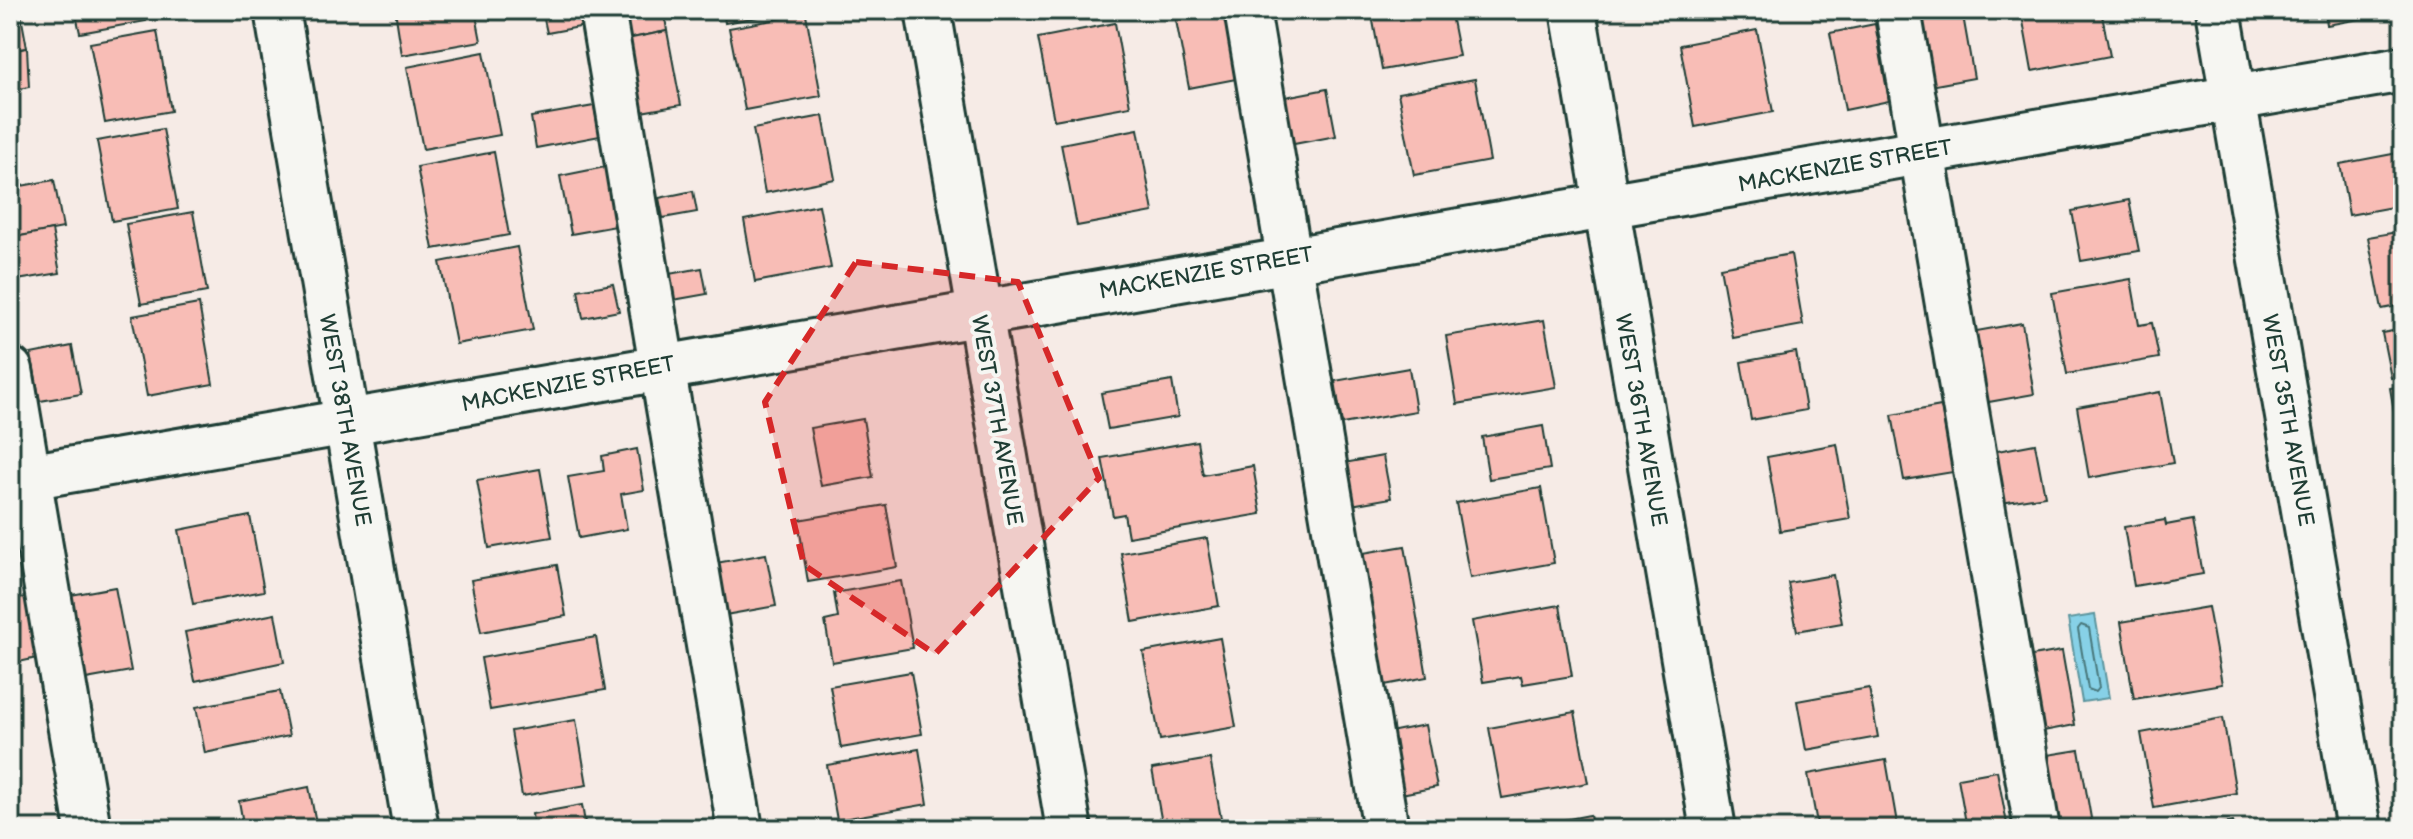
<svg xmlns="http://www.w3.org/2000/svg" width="2413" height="839" viewBox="0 0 2413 839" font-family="'Balsamiq Sans',sans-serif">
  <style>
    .water { fill: #87d1e7; stroke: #5d969f; stroke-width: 2 }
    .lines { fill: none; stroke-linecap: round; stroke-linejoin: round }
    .shore { stroke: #49787c; stroke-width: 2 }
    .building { fill: #f8bdb6; stroke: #1f3d34; stroke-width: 2 }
    .minor-casing { stroke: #1f3d34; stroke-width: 50 }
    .minor { stroke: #f6f6f2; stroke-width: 44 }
    .marked { fill: #d62828; fill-opacity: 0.2; stroke: #d62828; stroke-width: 6; stroke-dasharray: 16 10; stroke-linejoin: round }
    .labels { text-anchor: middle; stroke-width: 8; stroke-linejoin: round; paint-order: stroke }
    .street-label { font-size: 22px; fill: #1f3d34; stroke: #f6f6f2 }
  </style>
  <rect width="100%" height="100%" fill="#f6ebe6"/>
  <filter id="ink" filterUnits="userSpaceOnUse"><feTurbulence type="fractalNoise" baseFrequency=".0125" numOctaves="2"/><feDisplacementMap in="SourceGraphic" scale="16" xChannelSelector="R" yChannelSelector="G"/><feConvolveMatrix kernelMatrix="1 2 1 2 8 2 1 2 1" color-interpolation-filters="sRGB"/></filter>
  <g filter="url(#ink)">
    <path class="water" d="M2095,615L2109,698L2082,702L2068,619Z"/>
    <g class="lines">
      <path class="shore" d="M2081,625L2089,628L2099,688L2096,692L2088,689L2078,629Z"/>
    </g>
    <g class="building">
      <path d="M10,10H20L27,48L10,51Z"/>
      <path d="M75,10H144L146,21L80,33Z"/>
      <path d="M395,10H475L481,41L402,55Z"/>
      <path d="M542,10H581L585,26L547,33Z"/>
      <path d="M622,10H664L667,31L627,39Z"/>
      <path d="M723,10H797L725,23Z"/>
      <path d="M1174,10H1223L1236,79L1189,88Z"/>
      <path d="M1371,10H1450L1459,56L1382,70Z"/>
      <path d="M1916,10H1962L1974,78L1930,86Z"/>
      <path d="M2021,10H2101L2110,56L2032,71Z"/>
      <path d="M2325,10H2403V11L2327,25Z"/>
      <path d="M806,14L821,96L745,110L729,28Z"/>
      <path d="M1115,23L1130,106L1054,120L1038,38Z"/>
      <path d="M1875,24L1889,101L1845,110L1830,33Z"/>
      <path d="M1757,30L1773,112L1695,127L1680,45Z"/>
      <path d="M157,31L171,111L105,123L90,43Z"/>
      <path d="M667,31L681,105L641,112L627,39Z"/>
      <path d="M27,48L29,87L10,91V51Z"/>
      <path d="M484,52L500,135L423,149L407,67Z"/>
      <path d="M1475,79L1490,161L1414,175L1398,93Z"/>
      <path d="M1327,89L1336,136L1294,144L1285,97Z"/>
      <path d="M594,106L600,136L536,148L531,117Z"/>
      <path d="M823,116L835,179L765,193L753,129Z"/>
      <path d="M163,129L178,209L112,221L97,141Z"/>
      <path d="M1138,129L1153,212L1077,226L1061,144Z"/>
      <path d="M494,152L509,235L433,249L417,167Z"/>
      <path d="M2403,152V205L2349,215L2340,164Z"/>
      <path d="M605,167L616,226L571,234L560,176Z"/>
      <path d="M54,180L63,228L10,238V188Z"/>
      <path d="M693,191L697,212L663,218L659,198Z"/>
      <path d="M2129,200L2139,251L2081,261L2072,211Z"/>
      <path d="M819,205L831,268L755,282L744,220Z"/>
      <path d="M193,212L207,292L141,304L126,224Z"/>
      <path d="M52,230L60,273L17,280L10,238Z"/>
      <path d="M2403,231V305L2382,309L2368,237Z"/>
      <path d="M517,247L533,330L456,344L440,262Z"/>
      <path d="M1791,254L1803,325L1733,338L1720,267Z"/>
      <path d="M702,268L707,294L673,300L669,274Z"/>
      <path d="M2131,279L2139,325L2152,323L2159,358L2067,374L2052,293Z"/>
      <path d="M613,284L619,311L583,318L578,290Z"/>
      <path d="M199,304L213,384L147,396L132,316Z"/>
      <path d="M1544,320L1556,387L1457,404L1446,336Z"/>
      <path d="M2022,323L2034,394L1983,403L1971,332Z"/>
      <path d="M2403,329V376L2391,378L2382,333Z"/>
      <path d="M72,346L81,394L40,401L31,354Z"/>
      <path d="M1796,352L1806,410L1751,420L1741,362Z"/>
      <path d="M1409,368L1416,411L1342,424L1335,381Z"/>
      <path d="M1172,381L1178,417L1108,429L1101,393Z"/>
      <path d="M2403,386V433L2398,434L2390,388Z"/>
      <path d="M2160,392L2173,463L2089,478L2077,407Z"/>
      <path d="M1941,406L1953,472L1904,480L1892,415Z"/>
      <path d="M863,419L873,477L821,486L810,428Z"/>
      <path d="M1543,426L1550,469L1489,479L1482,437Z"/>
      <path d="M1197,441L1203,475L1253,466L1261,514L1128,537L1124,514L1113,516L1102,458Z"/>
      <path d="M1837,444L1850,519L1780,531L1767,457Z"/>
      <path d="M2035,444L2045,496L2001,503L1992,452Z"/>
      <path d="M637,449L644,490L621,494L627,529L579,538L568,477L604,471L602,456Z"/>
      <path d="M1383,456L1391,498L1351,505L1344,463Z"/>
      <path d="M540,469L552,537L489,548L477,480Z"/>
      <path d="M1541,488L1554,563L1470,578L1456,503Z"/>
      <path d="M886,505L897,567L808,582L798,520Z"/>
      <path d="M250,516L264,591L193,604L179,530Z"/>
      <path d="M2165,520L2166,525L2193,520L2203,574L2134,586L2124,527Z"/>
      <path d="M1207,538L1219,606L1133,622L1121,553Z"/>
      <path d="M1405,546L1427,677L1379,686L1357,554Z"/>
      <path d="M766,554L776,606L725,615L716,563Z"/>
      <path d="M557,565L566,616L481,632L471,580Z"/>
      <path d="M1833,575L1842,623L1797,631L1788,583Z"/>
      <path d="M901,581L913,648L832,662L825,621L838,618L834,593Z"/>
      <path d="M115,587L131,671L86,679L71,595Z"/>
      <path d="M25,597L37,658L10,664V599Z"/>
      <path d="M1560,605L1572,676L1523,684L1521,676L1483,682L1472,621Z"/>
      <path d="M2208,607L2222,684L2134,699L2121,622Z"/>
      <path d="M275,614L284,662L195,681L185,632Z"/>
      <path d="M596,637L605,690L490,710L481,658Z"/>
      <path d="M1220,638L1236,727L1160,740L1143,652Z"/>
      <path d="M2062,651L2075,725L2038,732L2026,657Z"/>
      <path d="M911,672L922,734L841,748L830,686Z"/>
      <path d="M1869,688L1878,737L1806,750L1797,701Z"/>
      <path d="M280,691L289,736L205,753L196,707Z"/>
      <path d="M1575,712L1588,783L1502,798L1489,728Z"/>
      <path d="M2223,718L2236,793L2154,808L2141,733Z"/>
      <path d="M576,720L587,785L522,796L511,731Z"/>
      <path d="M1425,725L1437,787L1401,794L1390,732Z"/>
      <path d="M919,749L928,804L837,820L827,765Z"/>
      <path d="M2079,750L2092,824L2054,829L2041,756Z"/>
      <path d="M1210,759L1223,829H1163L1152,769Z"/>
      <path d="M1886,760L1898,829H1818L1808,774Z"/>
      <path d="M1997,771L2008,829H1967L1958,778Z"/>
      <path d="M309,787L317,828L244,829L239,801Z"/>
      <path d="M582,805L586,829H534L532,814Z"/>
      <path d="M1590,815L1593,829H1516Z"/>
      <path d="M2233,822L2234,829H2194Z"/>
    </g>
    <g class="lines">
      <defs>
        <g id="minor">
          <path d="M277,10L416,829"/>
          <path d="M602,10L740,829"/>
          <path d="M928,10L1069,829"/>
          <path d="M1247,10L1386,829"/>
          <path d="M1573,10L1713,829"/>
          <path d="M1898,10L2037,829"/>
          <path d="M2218,10L2359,829"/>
          <path d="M10,370L88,829"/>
          <path d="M10,480L2403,69"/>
        </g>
      </defs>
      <use href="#minor" class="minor-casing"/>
      <use href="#minor" class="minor"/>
    </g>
  </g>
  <path class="marked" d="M856,262L1018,282L1099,478L935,654L804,565L765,402Z"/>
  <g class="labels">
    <g class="street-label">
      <text transform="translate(1845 165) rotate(-10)" y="8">MACKENZIE STREET</text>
      <text transform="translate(1206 272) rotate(-10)" y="8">MACKENZIE STREET</text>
      <text transform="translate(568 383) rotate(-11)" y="8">MACKENZIE STREET</text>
      <text transform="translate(346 420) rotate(80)" y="8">WEST 38TH AVENUE</text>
      <text transform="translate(998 420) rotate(80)" y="8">WEST 37TH AVENUE</text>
      <text transform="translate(1642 420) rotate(80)" y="8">WEST 36TH AVENUE</text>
      <text transform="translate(2289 420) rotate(80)" y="8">WEST 35TH AVENUE</text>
    </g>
  </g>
  <rect width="2413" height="839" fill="none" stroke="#f6f6f2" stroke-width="40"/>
  <rect x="20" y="20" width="2373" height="799" fill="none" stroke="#1f3d34" stroke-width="3" filter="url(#ink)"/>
</svg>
